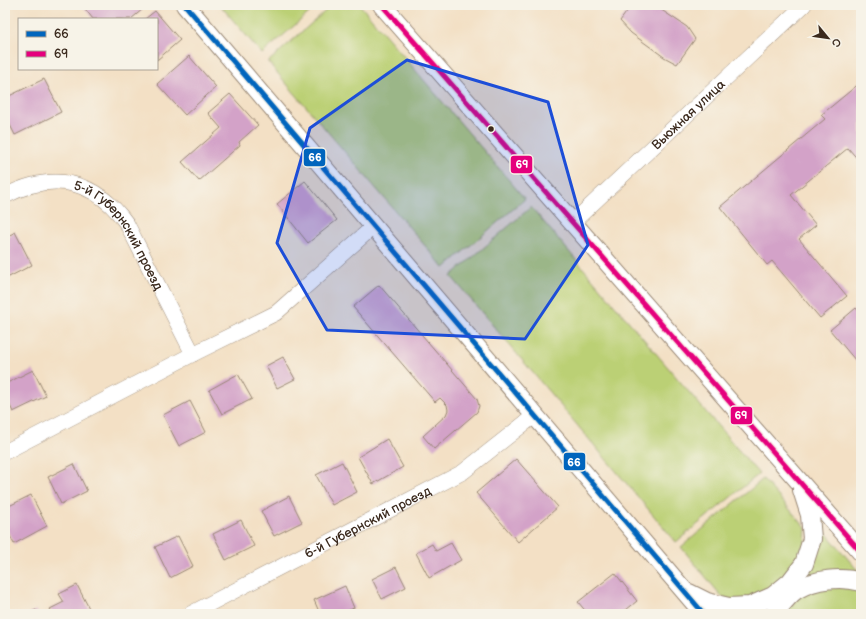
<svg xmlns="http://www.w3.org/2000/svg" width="866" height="619" viewBox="0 0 866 619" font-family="'Balsamiq Sans',sans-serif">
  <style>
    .green { fill: #bbd074; stroke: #7b7d49 }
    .building { fill: #d3a2c8 }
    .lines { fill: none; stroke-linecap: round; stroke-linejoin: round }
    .minor-casing { stroke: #978572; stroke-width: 16 }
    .tertiary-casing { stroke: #978572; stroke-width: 20 }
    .minor { stroke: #fff; stroke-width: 15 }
    .tertiary { stroke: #fff; stroke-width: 18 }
    .bus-1-casing { stroke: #f7f3e8; stroke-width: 8 }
    .bus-2-casing { stroke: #f7f3e8; stroke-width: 8 }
    .bus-1 { stroke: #0065bd; stroke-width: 5 }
    .bus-2 { stroke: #e5007d; stroke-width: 5 }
    .marked { fill: #1d4ed8; fill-opacity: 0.2; stroke: #1d4ed8; stroke-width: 3; stroke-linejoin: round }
    .bus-dot { fill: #3b2a1e; stroke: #f7f3e8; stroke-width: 1.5 }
    .labels { text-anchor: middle; stroke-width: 3; stroke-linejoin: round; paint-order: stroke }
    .street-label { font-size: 13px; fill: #3b2a1e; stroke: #f7f3e8 }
    .line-badge { stroke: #f7f3e8; stroke-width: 1.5 }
    .badge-label { font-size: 11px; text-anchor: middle; font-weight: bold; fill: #fff }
  </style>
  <rect width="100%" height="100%" fill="#f7f3e8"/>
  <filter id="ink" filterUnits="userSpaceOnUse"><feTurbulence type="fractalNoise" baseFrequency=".025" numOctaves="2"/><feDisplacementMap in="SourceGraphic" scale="8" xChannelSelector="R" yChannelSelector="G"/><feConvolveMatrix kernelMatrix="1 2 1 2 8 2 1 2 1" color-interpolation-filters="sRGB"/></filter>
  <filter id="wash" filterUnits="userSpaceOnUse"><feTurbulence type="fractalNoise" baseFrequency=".012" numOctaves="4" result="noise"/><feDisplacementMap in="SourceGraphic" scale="16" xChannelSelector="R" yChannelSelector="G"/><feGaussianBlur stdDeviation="0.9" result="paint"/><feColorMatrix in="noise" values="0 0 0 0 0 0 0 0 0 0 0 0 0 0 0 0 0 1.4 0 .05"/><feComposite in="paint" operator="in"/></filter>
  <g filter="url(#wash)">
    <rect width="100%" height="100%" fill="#f3e0c5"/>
    <g class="green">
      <path d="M220,5H318L262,54Z"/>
      <path d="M332,5H360L525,199L444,268L268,62Z"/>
      <path d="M531,207L759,474L676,542L451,276Z"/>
      <path d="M763,479L806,528L805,542L791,572L769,590L736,601L723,598L681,547Z"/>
      <path d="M821,527L859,572C836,567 824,569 803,579L819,546Z"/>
      <path d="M822,586L858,588L861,592V614H784L801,595Z"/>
    </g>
    <g id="blocks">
      <g class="building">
        <path d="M82,5H140L143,9L131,19H93Z"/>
        <path d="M621,5H654L687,27L695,39L677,64L664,57L631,33L620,21L628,10Z"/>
        <path d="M155,11L180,40L157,60V19H145Z"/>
        <path d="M189,56L216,87L185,115L157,84Z"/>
        <path d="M44,79L61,112L15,135L5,115V98Z"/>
        <path d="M861,82V163L848,148L791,195L816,225L799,239L847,296L820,318L772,261L767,265L720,207L825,119L821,115Z"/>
        <path d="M230,94L258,125L239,142L240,145L199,181L182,162L221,128L208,113Z"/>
        <path d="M305,181L337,220L308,243L277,204Z"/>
        <path d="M15,232L32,265L5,279V238Z"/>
        <path d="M379,285L477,399L479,406L477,412L434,449L423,436L446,415L448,410L447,405L440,398L435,402L353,307Z"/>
        <path d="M856,308L861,314V367L830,330Z"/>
        <path d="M283,357L295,379L277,388L266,366Z"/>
        <path d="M33,370L46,396L13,412L5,395V384Z"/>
        <path d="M238,374L252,399L222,414L209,390Z"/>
        <path d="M190,401L206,432L179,446L163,415Z"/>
        <path d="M387,439L403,467L373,484L358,457Z"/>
        <path d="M516,459L558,507L518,542L476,493Z"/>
        <path d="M342,462L357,492L332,505L316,475Z"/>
        <path d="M74,464L87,491L61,504L48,477Z"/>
        <path d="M31,495L47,526L14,544L5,526V508Z"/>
        <path d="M289,496L302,522L274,536L261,511Z"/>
        <path d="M241,520L254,546L226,560L213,534Z"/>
        <path d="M178,536L193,566L170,578L155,547Z"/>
        <path d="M451,543L461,560L429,578L416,553L432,544L436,551Z"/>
        <path d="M396,567L406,587L382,599L372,579Z"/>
        <path d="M615,573L637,601L621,614H588L578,602Z"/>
        <path d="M77,585L92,614H53L50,609L64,602L59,594Z"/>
        <path d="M345,586L354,608L340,614H320L314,600Z"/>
        <path d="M36,610L38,614H28Z"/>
      </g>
    </g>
  </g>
  <g filter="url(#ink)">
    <use href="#blocks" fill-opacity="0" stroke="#978572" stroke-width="1"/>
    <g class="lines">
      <defs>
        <g id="minor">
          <path id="s1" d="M5,196C53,171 95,179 127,224L193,354"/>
          <path id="s2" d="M572,223L804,5"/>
          <path d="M5,452L193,354L276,313L374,226"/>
          <path id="s3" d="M190,614L463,472L535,415"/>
        </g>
        <g id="tertiary">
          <path d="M185,5L704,614"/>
          <path d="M382,5L861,552"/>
          <path d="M689,593L707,602L729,607L750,606L773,596L790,582L804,564L812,539L810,515L802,490"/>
          <path d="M775,614L776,611C782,604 789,595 796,590C815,579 841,576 861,582"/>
        </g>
      </defs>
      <use href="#minor" class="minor-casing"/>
      <use href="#tertiary" class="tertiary-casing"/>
      <use href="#minor" class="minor"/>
      <use href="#tertiary" class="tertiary"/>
      <defs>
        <path id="bus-1" d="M185,5L704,614"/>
        <path id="bus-2" d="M382,5L861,552"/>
      </defs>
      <use href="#bus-1" class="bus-1-casing"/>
      <use href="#bus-2" class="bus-2-casing"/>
      <use href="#bus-1" class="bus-1"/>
      <use href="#bus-2" class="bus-2"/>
    </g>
  </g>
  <path class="marked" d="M407,60L548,102L588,245L525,339L327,330L277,243L310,128Z"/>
  <circle class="bus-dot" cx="491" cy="129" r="3.5"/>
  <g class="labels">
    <g class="street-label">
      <text dy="5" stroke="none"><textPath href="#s2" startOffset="159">Вьюжная улица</textPath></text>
      <text dy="5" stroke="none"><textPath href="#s1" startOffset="142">5-й Губернский проезд</textPath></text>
      <text dy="5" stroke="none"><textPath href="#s3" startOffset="200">6-й Губернский проезд</textPath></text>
    </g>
  </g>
  <g class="line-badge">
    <rect x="303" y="148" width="23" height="19" rx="4" fill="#0065bd"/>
    <rect x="510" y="155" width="23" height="19" rx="4" fill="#e5007d"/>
    <rect x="730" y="406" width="23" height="19" rx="4" fill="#e5007d"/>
    <rect x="563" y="452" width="23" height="19" rx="4" fill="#0065bd"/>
  </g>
  <g class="badge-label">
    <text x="315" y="161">66</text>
    <text x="522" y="168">69</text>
    <text x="741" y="419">69</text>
    <text x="574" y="466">66</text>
  </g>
  <rect width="866" height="619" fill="none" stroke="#f7f3e8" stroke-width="20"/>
  <rect x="18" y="18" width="140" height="52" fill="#f7f3e8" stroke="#aca397"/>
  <rect x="26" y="31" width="20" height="6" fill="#0065bd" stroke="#aca397"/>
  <text x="54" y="38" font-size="12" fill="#3b2a1e">66</text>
  <rect x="26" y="51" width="20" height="6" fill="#e5007d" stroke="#aca397"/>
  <text x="54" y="58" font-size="12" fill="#3b2a1e">69</text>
  <g transform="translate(828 38) rotate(119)" stroke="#f7f3e8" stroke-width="3" paint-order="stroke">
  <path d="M0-3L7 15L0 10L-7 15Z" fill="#3b2a1e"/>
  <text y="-6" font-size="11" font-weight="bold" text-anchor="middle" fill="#3b2a1e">С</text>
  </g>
</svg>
